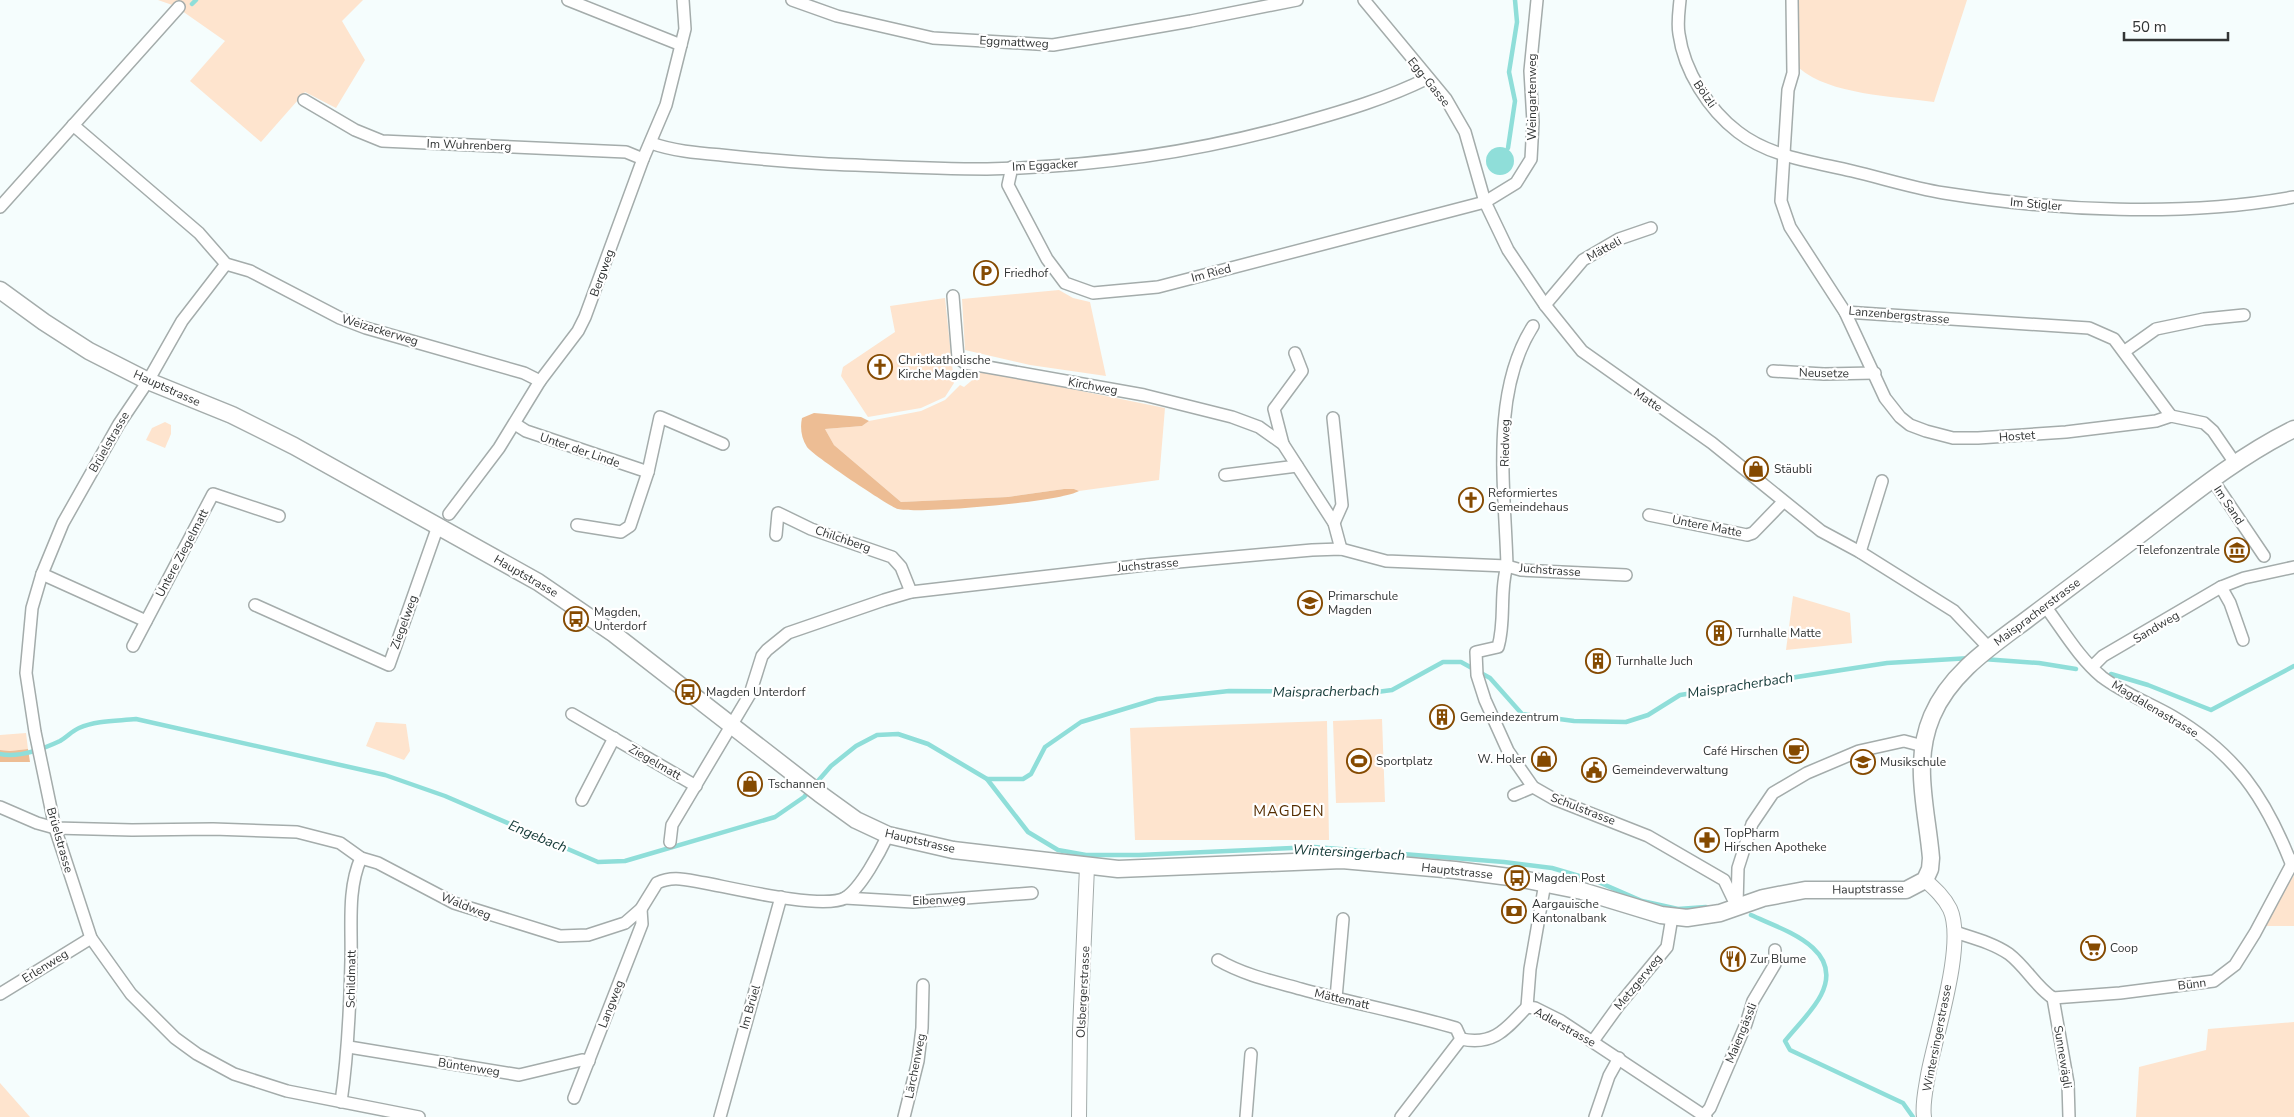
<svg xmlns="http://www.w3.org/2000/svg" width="2294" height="1117" viewBox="0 0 2294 1117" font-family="'Nunito Sans',sans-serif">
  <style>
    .green { fill: #fee4ce }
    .forest { fill: #edbd94 }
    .water { fill: #8fded9 }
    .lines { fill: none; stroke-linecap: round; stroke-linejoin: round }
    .stream { stroke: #8fded9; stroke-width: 4.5 }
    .minor-casing { stroke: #a4acab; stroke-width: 14 }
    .tertiary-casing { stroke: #a4acab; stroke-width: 16 }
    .secondary-casing { stroke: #a4acab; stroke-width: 19 }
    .minor { stroke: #fff; stroke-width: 11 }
    .tertiary { stroke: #fff; stroke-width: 14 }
    .secondary { stroke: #fff; stroke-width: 16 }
    .labels { text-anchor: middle; stroke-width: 4.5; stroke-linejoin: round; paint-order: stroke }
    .street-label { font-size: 12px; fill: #323535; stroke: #fff }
    .poi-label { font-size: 12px; fill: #323535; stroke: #fff; text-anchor: start }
    .water-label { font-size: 14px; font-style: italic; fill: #123836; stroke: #fff }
    .quarter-label { font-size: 15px; letter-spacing: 1px; fill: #552d00; stroke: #fff }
  </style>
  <rect width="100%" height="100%" fill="#f5fdfd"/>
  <g class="green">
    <path d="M158,0H363L342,21L365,60L336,108L305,92L261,142L190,81L225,41L175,6Z"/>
    <path d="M1798,0H1967L1934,102C1893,96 1830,95 1799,68L1797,53Z"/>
    <path d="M1059,290L1073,298L1090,302L1106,376L1030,365L965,350L962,299Z"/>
    <path d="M945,298L954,383L945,397L921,408L868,417L841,376L843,367L895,332L890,306Z"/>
    <path d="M983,371L1165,408L1159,480L1079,491L1074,489H1064L1008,497L901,502L834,445L825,429L862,426L869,421L921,411L945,400L960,385L964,387Z"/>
    <path d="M165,422L171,425V434L165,448L146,440L152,428Z"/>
    <path d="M1793,596L1850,613L1852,643L1786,650Z"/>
    <path d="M1382,719L1385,802L1336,803L1333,721Z"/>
    <path d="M1327,721L1329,840H1135L1130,728Z"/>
    <path d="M376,722L406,724L410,751L404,760L366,746Z"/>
    <path d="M26,733L28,749L10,751L0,750V735Z"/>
    <path d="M2294,875V926H2263Z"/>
    <path d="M2294,1022V1117H2136L2139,1067L2206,1050L2208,1029Z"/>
    <path d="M0,1083L30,1117H0Z"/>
  </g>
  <g class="forest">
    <path d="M814,413L861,417L869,421L862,426L825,429L834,445L901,502L1008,497L1064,489H1074L1079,491C1061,502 920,514 898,509C890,507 811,454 807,447C801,438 800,427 802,418Z"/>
    <path d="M28,749L30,762H0V750L10,751Z"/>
  </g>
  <circle class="water" cx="1500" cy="161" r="14"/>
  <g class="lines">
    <g class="stream">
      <path d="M192,4L196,0"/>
      <path d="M1508,148L1515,101L1509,72L1517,22L1515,0"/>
      <path d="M1983,659L2039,663L2076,669"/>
      <path d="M2111,674L2148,685L2211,710L2294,666"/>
      <path d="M0,754C19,758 43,749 60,741C67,737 72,731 79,728C97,720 118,721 136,719L385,775L445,796L598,862L625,861L775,817L804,797L831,766L856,746L877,735L898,734L928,744L987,779L1028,832L1058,850L1086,855H1139L1314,847L1504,862L1552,868L1596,881L1642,901L1678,909L1706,907"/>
      <path d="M987,779H1023L1031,774L1045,747L1081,722L1157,699L1229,691L1377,692L1392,690L1443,662H1461L1490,678L1522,714L1574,721L1626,722L1648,715L1680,695L1887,663L1971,658"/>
      <path d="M1751,915C1783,930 1845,948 1821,995C1813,1011 1796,1027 1785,1041L1790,1050L1903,1103L1913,1117"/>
    </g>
    <defs>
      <g id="minor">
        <path d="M568,0L681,45"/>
        <path d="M792,0L837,16L933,38L1053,45L1191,21L1297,0"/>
        <path d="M1364,0L1446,99L1465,132L1485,202L1508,250L1545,305L1582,351L1712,443L1821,531L1860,552L1954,611L1989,648"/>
        <path d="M1680,0C1679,11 1677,23 1679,34C1684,71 1709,110 1738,132C1770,157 1814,162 1852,171C1882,178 1913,188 1944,193C2055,211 2183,217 2294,197"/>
        <path d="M1792,0L1793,73L1788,90L1781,201L1790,227L1845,312L1885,398L1900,417L1910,425L1926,431L1953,438H1978L2066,432L2156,421L2171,416L2204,423L2213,431L2235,463"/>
        <path d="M304,100L355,130L382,141L626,152L643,159"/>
        <path d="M73,125L199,233L226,264L250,271L340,318L366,328L524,373L540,381"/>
        <path d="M651,143C673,151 698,153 721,155C757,159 792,162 828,164C881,166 934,169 987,169C1093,167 1199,152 1301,123C1344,111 1388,98 1428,78"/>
        <path d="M1012,167L1008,185L1047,259L1065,283L1093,293L1158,287L1485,202L1516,183L1531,159L1533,122L1530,71L1537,0"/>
        <path d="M0,207L179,7"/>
        <path d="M226,264L182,321L148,381L119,424L63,523L42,574L32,608L26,673L35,732L55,828L91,938L131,994L175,1038L197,1054L234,1074L287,1091L419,1117"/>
        <path d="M953,296L958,358L965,363L1144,395L1232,417L1259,427L1283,444L1334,523L1341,549"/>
        <path d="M1545,305L1583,260L1619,239L1651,228"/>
        <path d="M1845,312L2089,328L2114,339L2171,416"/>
        <path d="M1533,326C1490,393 1505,489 1507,566C1499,592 1506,620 1498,647L1476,652L1477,675L1485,700L1508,751L1533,787L1554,799L1648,836L1724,880L1737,907"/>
        <path d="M2125,351L2156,329L2204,319L2244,315"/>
        <path d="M1773,371L1824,374L1875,373"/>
        <path d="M1333,418L1342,505L1334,523"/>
        <path d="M515,424L526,431L648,472"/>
        <path d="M1283,444L1274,409L1302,371L1295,353"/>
        <path d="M1225,475L1297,466"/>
        <path d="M2212,479L2264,556"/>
        <path d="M449,514L499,448L540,381L578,331L585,317L643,159L666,105L685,29L683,0"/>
        <path d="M1649,515L1747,535L1753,533L1783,502"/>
        <path d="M577,525L621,532L630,526L648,472L660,417L723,444"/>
        <path d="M776,535L778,513L811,529L892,557L901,567L911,592"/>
        <path d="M1860,552L1882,481"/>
        <path d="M42,574L146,621"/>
        <path d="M2221,587L2230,603L2243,640"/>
        <path d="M255,605L389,665L438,526"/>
        <path d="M2045,606C2063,630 2079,658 2102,677C2123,693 2149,703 2172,716C2235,753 2265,797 2291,863"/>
        <path d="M133,646L213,494L279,516"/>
        <path d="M2092,667L2103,656L2221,587L2244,578L2294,567"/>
        <path d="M572,714L696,786"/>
        <path d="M1514,795L1533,787"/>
        <path d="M582,800L614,738"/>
        <path d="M0,807L37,823L55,828L132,830L213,829L297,832L340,843L361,858L378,863L454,903L560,936L588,935L625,923L641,909L657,883C673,875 687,880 705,883C732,888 823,910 845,898C861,888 880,852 888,835"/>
        <path d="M670,842L672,825L750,694L762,656L767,650L788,633L884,600L911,592L1145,565L1312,550L1341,549L1386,561L1507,566L1521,570L1626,575"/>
        <path d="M845,898L913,902L1032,893"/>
        <path d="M1737,905L1738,868L1752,824L1773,793L1807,773L1859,751L1904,741L1923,746"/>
        <path d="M1955,932C1973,938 1993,943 2009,954C2026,967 2036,987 2053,998"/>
        <path d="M1218,960C1244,975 1272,981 1301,989C1352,1003 1405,1013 1456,1028L1461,1039"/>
        <path d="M0,994L91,938"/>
        <path d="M1336,998L1343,919"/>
        <path d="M2053,998L2120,993L2214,981L2235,965L2255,933L2294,860"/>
        <path d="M2053,998L2068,1083L2069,1117"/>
        <path d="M1527,1007L1535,1008L1561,1021L1706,1117"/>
        <path d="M1527,1007L1530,969L1545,883"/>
        <path d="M1593,1041L1619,1005L1667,947L1672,917"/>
        <path d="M349,1047L519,1075L582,1060L589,1061"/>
        <path d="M574,1098L642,924L641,909"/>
        <path d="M341,1102C348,1054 350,1008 351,960C352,927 347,889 361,858"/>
        <path d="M1704,1115L1710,1108L1746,1024L1753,1001L1775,964V950"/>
        <path d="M720,1117L781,897"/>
        <path d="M904,1117L918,1061L922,1028L923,985"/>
        <path d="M1246,1117L1251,1054"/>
        <path d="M1401,1117L1461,1039C1494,1046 1506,1029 1527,1007"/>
        <path d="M1595,1117L1609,1076L1619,1058"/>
      </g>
      <g id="tertiary">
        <path d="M1079,1117L1080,1030L1087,867"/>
        <path d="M1924,1117C1922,1104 1926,1088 1928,1075C1935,1036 1966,944 1950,909C1944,897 1935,889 1925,880"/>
      </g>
      <path id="secondary" d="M0,290L44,322L89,351L148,381L232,415L294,446L538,582L614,634L820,794L856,820L888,835L953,850L1118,869L1342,860L1455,870L1517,878L1582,891L1661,915L1687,918L1720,913L1763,898L1805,890H1906L1925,880L1930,869L1931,858C1927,810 1912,763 1932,716C1951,671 1995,644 2033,615C2061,594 2089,573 2117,552C2175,509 2229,461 2294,429"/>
    </defs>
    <use href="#minor" class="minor-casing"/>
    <use href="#tertiary" class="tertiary-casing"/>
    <use href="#secondary" class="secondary-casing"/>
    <use href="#minor" class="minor"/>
    <use href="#tertiary" class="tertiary"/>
    <use href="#secondary" class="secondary"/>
  </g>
  <defs>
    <symbol id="parking-ring" viewBox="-11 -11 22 22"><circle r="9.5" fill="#fff" stroke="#854a01" stroke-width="1.5"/><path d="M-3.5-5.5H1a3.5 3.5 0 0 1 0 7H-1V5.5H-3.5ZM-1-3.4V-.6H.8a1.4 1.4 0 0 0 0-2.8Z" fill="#854a01"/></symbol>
    <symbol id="church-ring" viewBox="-11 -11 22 22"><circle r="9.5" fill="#fff" stroke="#854a01" stroke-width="1.5"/><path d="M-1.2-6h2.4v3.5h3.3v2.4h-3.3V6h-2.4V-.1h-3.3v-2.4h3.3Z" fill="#854a01"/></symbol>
    <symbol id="shop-ring" viewBox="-11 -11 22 22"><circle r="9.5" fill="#fff" stroke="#854a01" stroke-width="1.5"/><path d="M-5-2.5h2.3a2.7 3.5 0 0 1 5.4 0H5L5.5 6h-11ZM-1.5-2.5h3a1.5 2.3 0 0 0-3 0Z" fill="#854a01"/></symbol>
    <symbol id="museum-ring" viewBox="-11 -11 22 22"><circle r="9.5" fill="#fff" stroke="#854a01" stroke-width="1.5"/><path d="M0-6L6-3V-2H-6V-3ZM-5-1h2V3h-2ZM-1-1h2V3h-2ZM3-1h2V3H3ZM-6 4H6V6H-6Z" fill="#854a01"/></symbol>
    <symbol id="school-ring" viewBox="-11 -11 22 22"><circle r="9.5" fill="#fff" stroke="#854a01" stroke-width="1.5"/><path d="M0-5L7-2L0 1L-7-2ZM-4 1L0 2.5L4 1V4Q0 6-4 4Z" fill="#854a01"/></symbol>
    <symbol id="bus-ring" viewBox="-11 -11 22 22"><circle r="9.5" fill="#fff" stroke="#854a01" stroke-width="1.5"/><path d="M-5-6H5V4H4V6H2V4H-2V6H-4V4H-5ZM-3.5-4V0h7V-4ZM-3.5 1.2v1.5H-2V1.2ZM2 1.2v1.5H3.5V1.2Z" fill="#854a01"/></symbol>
    <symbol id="building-ring" viewBox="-11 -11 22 22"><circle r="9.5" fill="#fff" stroke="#854a01" stroke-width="1.5"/><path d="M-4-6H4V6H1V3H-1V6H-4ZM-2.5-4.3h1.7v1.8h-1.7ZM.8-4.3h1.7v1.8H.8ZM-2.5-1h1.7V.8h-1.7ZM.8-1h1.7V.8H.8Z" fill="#854a01"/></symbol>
    <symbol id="cafe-ring" viewBox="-11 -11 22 22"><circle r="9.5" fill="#fff" stroke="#854a01" stroke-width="1.5"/><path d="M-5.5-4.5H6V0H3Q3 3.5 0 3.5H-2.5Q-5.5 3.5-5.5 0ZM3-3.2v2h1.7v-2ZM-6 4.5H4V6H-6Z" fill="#854a01"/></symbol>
    <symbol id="stadium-ring" viewBox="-11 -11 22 22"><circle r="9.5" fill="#fff" stroke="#854a01" stroke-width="1.5"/><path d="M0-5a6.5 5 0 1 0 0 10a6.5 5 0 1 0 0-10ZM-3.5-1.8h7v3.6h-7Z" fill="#854a01"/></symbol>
    <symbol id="civic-ring" viewBox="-11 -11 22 22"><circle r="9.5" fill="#fff" stroke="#854a01" stroke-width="1.5"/><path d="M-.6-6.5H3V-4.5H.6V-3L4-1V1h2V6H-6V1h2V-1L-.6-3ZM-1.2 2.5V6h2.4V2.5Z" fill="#854a01"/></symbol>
    <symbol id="pharmacy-ring" viewBox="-11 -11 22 22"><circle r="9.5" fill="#fff" stroke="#854a01" stroke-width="1.5"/><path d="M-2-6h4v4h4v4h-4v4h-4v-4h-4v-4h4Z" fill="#854a01"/></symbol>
    <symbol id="bank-ring" viewBox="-11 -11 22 22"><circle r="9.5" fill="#fff" stroke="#854a01" stroke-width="1.5"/><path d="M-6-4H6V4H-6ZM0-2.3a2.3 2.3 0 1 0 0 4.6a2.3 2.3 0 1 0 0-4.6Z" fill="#854a01"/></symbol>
    <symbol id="supermarket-ring" viewBox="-11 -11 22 22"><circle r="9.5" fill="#fff" stroke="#854a01" stroke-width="1.5"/><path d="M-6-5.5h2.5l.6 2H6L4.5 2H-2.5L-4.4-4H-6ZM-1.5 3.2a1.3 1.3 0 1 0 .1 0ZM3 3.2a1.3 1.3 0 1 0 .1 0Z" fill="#854a01"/></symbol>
    <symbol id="restaurant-ring" viewBox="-11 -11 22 22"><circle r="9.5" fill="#fff" stroke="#854a01" stroke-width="1.5"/><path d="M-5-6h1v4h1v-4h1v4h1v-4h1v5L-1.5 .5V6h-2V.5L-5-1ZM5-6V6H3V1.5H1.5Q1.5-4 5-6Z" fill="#854a01"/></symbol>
  </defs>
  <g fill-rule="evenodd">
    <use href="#parking-ring" x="972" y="259" width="28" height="28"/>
    <use href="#church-ring" x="866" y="353" width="28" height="28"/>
    <use href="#shop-ring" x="1742" y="455" width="28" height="28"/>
    <use href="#church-ring" x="1457" y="486" width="28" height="28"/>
    <use href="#museum-ring" x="2223" y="536" width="28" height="28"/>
    <use href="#school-ring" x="1296" y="589" width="28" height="28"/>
    <use href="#bus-ring" x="562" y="605" width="28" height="28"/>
    <use href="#building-ring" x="1705" y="619" width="28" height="28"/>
    <use href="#building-ring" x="1584" y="647" width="28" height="28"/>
    <use href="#bus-ring" x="674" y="678" width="28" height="28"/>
    <use href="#building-ring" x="1428" y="703" width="28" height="28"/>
    <use href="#cafe-ring" x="1782" y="737" width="28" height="28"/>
    <use href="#shop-ring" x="1530" y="745" width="28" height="28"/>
    <use href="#stadium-ring" x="1345" y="747" width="28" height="28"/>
    <use href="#school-ring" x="1849" y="748" width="28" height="28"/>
    <use href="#civic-ring" x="1580" y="756" width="28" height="28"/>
    <use href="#shop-ring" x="736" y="770" width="28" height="28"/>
    <use href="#pharmacy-ring" x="1693" y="826" width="28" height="28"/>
    <use href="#bus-ring" x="1503" y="864" width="28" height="28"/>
    <use href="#bank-ring" x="1500" y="897" width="28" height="28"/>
    <use href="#supermarket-ring" x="2079" y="934" width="28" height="28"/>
    <use href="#restaurant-ring" x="1719" y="945" width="28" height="28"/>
  </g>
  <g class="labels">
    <g class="street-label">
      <text transform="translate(1014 42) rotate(3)" y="4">Eggmattweg</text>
      <text transform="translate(1429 82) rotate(51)" y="4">Egg-Gasse</text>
      <text transform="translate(1705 94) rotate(55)" y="4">Bölzli</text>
      <text transform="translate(1532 97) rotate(-90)" y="4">Weingartenweg</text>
      <text transform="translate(469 145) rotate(2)" y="4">Im Wuhrenberg</text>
      <text transform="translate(1045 165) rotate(-3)" y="4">Im Eggacker</text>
      <text transform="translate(2036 204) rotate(5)" y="4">Im Stigler</text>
      <text transform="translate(1604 249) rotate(-29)" y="4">Mätteli</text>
      <text transform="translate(602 273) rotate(-70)" y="4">Bergweg</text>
      <text transform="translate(1211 273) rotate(-15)" y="4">Im Ried</text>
      <text transform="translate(1899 315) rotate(5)" y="4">Lanzenbergstrasse</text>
      <text transform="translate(380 330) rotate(17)" y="4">Weizackerweg</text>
      <text transform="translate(1824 373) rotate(1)" y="4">Neusetze</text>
      <text transform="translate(1093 386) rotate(10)" y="4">Kirchweg</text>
      <text transform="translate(167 388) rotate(24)" y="4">Hauptstrasse</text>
      <text transform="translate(1648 400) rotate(34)" y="4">Matte</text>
      <text transform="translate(2017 436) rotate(-4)" y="4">Hostet</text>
      <text transform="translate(109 442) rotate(-60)" y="4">Brüelstrasse</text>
      <text transform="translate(1505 443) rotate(-89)" y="4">Riedweg</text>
      <text transform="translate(580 450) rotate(19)" y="4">Unter der Linde</text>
      <text transform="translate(2229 505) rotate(56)" y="4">Im Sand</text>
      <text transform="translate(1707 526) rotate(11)" y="4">Untere Matte</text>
      <text transform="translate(843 539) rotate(19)" y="4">Chilchberg</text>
      <text transform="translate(182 553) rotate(-62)" y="4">Untere Ziegelmatt</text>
      <text transform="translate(1148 565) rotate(-5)" y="4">Juchstrasse</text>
      <text transform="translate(1550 570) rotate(4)" y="4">Juchstrasse</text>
      <text transform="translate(526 576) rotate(30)" y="4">Hauptstrasse</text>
      <text transform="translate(2037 612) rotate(-37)" y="4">Maispracherstrasse</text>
      <text transform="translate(404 622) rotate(-70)" y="4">Ziegelweg</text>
      <text transform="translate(2156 627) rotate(-31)" y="4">Sandweg</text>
      <text transform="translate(2155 709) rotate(31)" y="4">Magdalenastrasse</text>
      <text transform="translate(655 762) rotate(30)" y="4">Ziegelmatt</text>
      <text transform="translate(1583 809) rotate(21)" y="4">Schulstrasse</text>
      <text transform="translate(60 840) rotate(74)" y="4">Brüelstrasse</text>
      <text transform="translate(920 841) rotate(13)" y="4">Hauptstrasse</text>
      <text transform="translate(1457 871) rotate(6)" y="4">Hauptstrasse</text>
      <text transform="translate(1868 889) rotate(-1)" y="4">Hauptstrasse</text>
      <text transform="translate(939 900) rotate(-2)" y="4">Eibenweg</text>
      <text transform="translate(466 906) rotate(22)" y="4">Waldweg</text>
      <text transform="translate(45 966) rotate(-32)" y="4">Erlenweg</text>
      <text transform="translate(351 979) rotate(-89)" y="4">Schildmatt</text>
      <text transform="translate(1638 982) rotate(-51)" y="4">Metzgerweg</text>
      <text transform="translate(2192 984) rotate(-7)" y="4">Bünn</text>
      <text transform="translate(1083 992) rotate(-87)" y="4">Olsbergerstrasse</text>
      <text transform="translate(1342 999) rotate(13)" y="4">Mättematt</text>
      <text transform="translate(611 1004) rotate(-69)" y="4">Langweg</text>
      <text transform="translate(750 1007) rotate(-74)" y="4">Im Brüel</text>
      <text transform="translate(1565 1027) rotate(29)" y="4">Adlerstrasse</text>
      <text transform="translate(1741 1033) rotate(-68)" y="4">Maiengässli</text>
      <text transform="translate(1937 1038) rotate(-79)" y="4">Wintersingerstrasse</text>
      <text transform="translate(2063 1057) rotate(81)" y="4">Sunnewägli</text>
      <text transform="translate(915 1066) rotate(-79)" y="4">Lärchenweg</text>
      <text transform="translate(469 1067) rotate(9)" y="4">Büntenweg</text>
    </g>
    <g class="poi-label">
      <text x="1004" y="277">Friedhof</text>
      <text x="898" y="364">Christkatholische<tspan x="898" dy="14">Kirche Magden</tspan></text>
      <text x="1774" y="473">Stäubli</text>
      <text x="1488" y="497">Reformiertes<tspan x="1488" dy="14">Gemeindehaus</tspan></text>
      <text x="2220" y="554" text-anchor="end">Telefonzentrale</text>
      <text x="1328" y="600">Primarschule<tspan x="1328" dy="14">Magden</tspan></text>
      <text x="594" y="616">Magden,<tspan x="594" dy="14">Unterdorf</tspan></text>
      <text x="1736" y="637">Turnhalle Matte</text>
      <text x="1616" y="665">Turnhalle Juch</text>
      <text x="706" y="696">Magden Unterdorf</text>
      <text x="1460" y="721">Gemeindezentrum</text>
      <text x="1778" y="755" text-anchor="end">Café Hirschen</text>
      <text x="1526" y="763" text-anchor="end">W. Holer</text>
      <text x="1376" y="765">Sportplatz</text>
      <text x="1880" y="766">Musikschule</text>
      <text x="1612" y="774">Gemeindeverwaltung</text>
      <text x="768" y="788">Tschannen</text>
      <text x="1724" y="837">TopPharm<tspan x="1724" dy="14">Hirschen Apotheke</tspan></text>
      <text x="1534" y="882">Magden Post</text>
      <text x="1532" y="908">Aargauische<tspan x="1532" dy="14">Kantonalbank</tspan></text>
      <text x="2110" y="952">Coop</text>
      <text x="1750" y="963">Zur Blume</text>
    </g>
    <g class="water-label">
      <text transform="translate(1740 685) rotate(-9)" y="5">Maispracherbach</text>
      <text transform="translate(1326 691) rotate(-1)" y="5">Maispracherbach</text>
      <text transform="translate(538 836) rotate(23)" y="5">Engebach</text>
      <text transform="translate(1349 852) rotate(3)" y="5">Wintersingerbach</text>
    </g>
    <g class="quarter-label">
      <text x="1289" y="816">MAGDEN</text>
    </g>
  </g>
  <path d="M2124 32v8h104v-8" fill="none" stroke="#323535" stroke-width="2.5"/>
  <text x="2132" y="32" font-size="15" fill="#323535" stroke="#ffffff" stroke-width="4" paint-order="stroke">50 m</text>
</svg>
